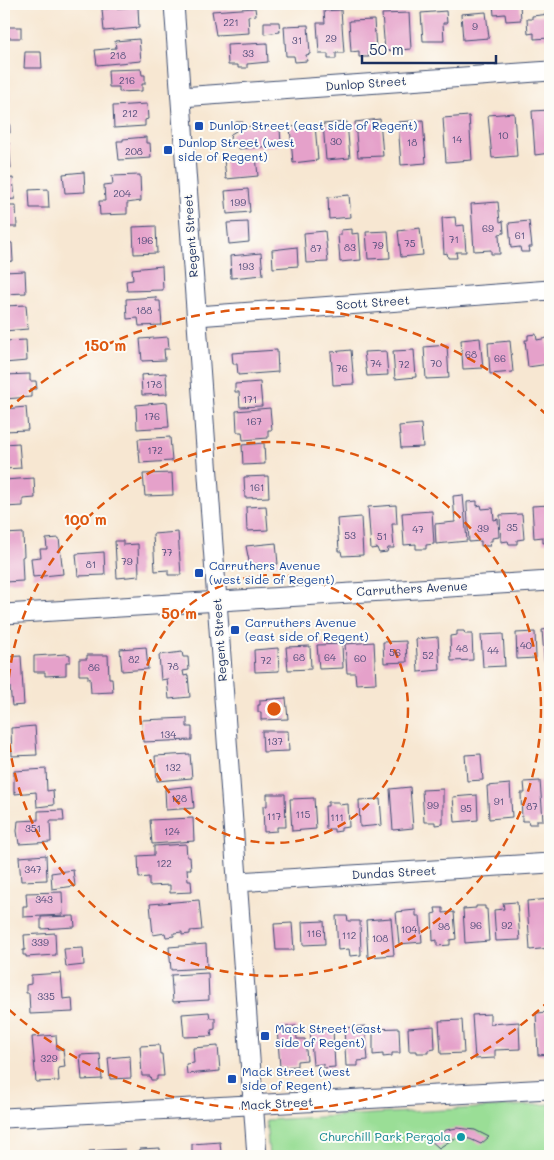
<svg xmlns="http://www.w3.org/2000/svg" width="554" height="1160" viewBox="0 0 554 1160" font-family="Mali,sans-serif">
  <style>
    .green { fill: #9ade96; stroke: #5a867a }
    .building { fill: #e5a1ca }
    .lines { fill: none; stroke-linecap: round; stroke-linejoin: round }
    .minor-casing { stroke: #3c4b6f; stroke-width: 21 }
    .minor { stroke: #fff; stroke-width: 19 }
    .ring { fill: none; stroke: #de5710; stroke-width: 2.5; stroke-dasharray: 9 6 }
    .transit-dot { fill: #1a4fb4; stroke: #fdfcf7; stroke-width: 2 }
    .culture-dot { fill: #0f9aa8; stroke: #fdfcf7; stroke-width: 2 }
    .labels { text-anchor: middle; stroke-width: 4; stroke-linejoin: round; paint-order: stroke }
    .number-label { font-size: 10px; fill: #4e4c79 }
    .street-label { font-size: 12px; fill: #1b2f5e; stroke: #fdfcf7 }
    .transit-label { font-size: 12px; fill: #164399; stroke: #fdfcf7; text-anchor: start }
    .culture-label { font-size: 12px; fill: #0d838f; stroke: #fdfcf7; text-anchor: end }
    .centre { fill: #de5710; stroke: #fdfcf7; stroke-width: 2.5 }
    .ring-label { font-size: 15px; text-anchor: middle; font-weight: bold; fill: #de5710; stroke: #fdfcf7; stroke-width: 4; stroke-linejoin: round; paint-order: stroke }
  </style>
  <rect width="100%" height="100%" fill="#fdfcf7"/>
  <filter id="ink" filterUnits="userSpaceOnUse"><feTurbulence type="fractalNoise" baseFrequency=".02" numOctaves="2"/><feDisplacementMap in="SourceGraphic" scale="10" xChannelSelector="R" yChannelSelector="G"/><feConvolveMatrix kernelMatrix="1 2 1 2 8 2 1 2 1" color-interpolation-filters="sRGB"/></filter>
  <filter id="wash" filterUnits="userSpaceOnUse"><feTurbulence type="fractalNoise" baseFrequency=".0096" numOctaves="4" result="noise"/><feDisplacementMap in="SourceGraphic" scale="20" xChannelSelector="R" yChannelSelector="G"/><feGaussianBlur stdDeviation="1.12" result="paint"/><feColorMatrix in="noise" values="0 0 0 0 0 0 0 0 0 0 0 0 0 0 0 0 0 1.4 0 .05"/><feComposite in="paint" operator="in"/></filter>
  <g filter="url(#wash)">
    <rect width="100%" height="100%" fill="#f7e7d2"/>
    <path class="green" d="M550,1104V1156H269L266,1120Z"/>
    <g id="blocks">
      <g class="building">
        <path d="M493,4H520L521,20L506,21L505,14L494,15Z"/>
        <path d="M138,7L139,28L104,31L102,9Z"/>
        <path d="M255,8L256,15L248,16L249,33L216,35L212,11Z"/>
        <path d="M341,10L344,53H336V59H328V54H319L317,23H325L324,11Z"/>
        <path d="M446,11L447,23H443L444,41H423L421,13Z"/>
        <path d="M486,12L489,38L463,40L461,14Z"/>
        <path d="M409,13L411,49L385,51L382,14Z"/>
        <path d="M550,14V38L534,39V33L528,34L527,19H532V16Z"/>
        <path d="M374,20L376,50L368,51L369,57H359V51L351,52L349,21Z"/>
        <path d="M264,22H279L280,32L264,34Z"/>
        <path d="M308,25L310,54L306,55L307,61L295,62L294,56H286L284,26Z"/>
        <rect x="4" y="27" width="17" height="11"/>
        <path d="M139,39L141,61L97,65L95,50L116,48L115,41Z"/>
        <path d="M267,43L268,62L247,64V68H238V65H228L227,45Z"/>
        <path d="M25,52H41L42,68H24Z"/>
        <path d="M141,69L142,75H145V84H142V91L119,92V87H109L108,70Z"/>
        <path d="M8,76L10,101L4,102V77Z"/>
        <path d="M147,104L148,119L145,120V126L114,128L113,106Z"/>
        <path d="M550,110V153L535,155L532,111Z"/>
        <path d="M4,111H9L10,133H4Z"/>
        <path d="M514,113L517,156L492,158L488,115Z"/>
        <path d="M469,116L472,160L446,162L443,118Z"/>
        <path d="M380,119L383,156L358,157L355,122Z"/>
        <path d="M423,120L426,163L401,165L398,122Z"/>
        <path d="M236,122H243L244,127L269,125V128H280L281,145L239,149L238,144L231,142L230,139L231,134L236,131Z"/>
        <path d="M347,122L350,158L326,160L323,124Z"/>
        <path d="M315,125L318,160L293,163L290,127Z"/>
        <path d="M146,137V143H150L151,158L119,160L117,141H123V139Z"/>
        <path d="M4,143H9L11,168H4Z"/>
        <path d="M256,156L258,176L226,179L224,158Z"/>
        <path d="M84,172L85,192L65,193L63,174Z"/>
        <path d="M140,175L141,201L127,203V214L100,215L99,201H105L104,185L113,184L112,176Z"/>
        <path d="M13,178L15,199L4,200V179Z"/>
        <path d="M48,189L49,208H30L29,190Z"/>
        <path d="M248,189L250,212L227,214L225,191Z"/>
        <path d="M349,195L351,217L329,219L328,197Z"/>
        <path d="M498,202L500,222L503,221L504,233L499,234L500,254H491V250L474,251L471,204Z"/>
        <path d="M4,206H16L17,227H4Z"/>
        <path d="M455,217L456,226L464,225L466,252H456L457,258H448L447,253L444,254L442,218Z"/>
        <path d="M529,221L532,247H529L530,252H521L520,247L511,248L509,223Z"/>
        <path d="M248,222L249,242L229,244L227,223Z"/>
        <path d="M156,226L157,253L134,254L133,227Z"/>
        <path d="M420,228L423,255L401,257L398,231Z"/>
        <path d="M352,229V234L359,233L361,260L340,262L338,235H341V230Z"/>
        <path d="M325,231L328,262L306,263L304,233Z"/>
        <path d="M388,231L390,258L368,259L366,232Z"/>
        <path d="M6,234L7,242L12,243L13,261L4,262V235Z"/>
        <path d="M297,247L298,266L273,268L272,250Z"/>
        <path d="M261,253L263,275L231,278L230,256Z"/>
        <path d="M162,266L163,290L127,291L126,281L133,280L132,269Z"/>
        <path d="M25,271L26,293L4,294V272Z"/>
        <path d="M156,297V301H160L162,325L139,326L138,318L127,319L126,299Z"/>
        <path d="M26,305L28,329L4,331V306Z"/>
        <path d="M536,334L537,340L547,338L549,364L528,367L525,340H528V335Z"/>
        <path d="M168,337L169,349H164L165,360L142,361L140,339Z"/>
        <path d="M480,338L483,368L463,369L461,340Z"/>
        <path d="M26,340L27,361L4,363V341Z"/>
        <path d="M510,341L513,372L490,374L488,343Z"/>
        <path d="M447,345L449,378L426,379L424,347Z"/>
        <path d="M277,350L278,372L238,375L237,364H233L232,353Z"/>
        <path d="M351,350L354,384L333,385L331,352Z"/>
        <path d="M414,350L416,377L395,379L393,351Z"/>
        <path d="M386,351L388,375L367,376L364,352Z"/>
        <path d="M166,373L167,394L142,395L141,375Z"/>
        <path d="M30,374V381H36L37,389H31V397L4,399V375Z"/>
        <path d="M260,382L262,406L240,407L239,392H235V384Z"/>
        <path d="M167,402L169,427L137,429L136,405Z"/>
        <path d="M26,407L28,430L4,431V409Z"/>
        <path d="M270,408L272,430H268V438L243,440L242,432H237L236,411Z"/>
        <path d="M421,424L423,447L401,448L399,426Z"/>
        <path d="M170,437L172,461L140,463L138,439Z"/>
        <path d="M19,443L21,468L4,469V444Z"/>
        <path d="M264,443L265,464L243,465L242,445Z"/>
        <path d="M172,473L173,495L145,496L143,474Z"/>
        <path d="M268,476L269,497L245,498L244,477Z"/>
        <path d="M34,478L35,498L23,499V506L4,507V480Z"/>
        <path d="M463,495L467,541L436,544L435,524L455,522L453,496Z"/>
        <path d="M477,501V506L481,505L482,509L493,508L494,520L498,519L499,537L492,538V541H489L490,546H481V541L469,542L467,506V502Z"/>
        <path d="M396,505L397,524H392L394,548H388L387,552L379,553L377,548L371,549L368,507Z"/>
        <path d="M550,505V542L543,543V537L534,538L532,506Z"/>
        <path d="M266,506L268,530L247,531L246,507Z"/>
        <path d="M432,511L434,544L426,545V549H416V544L404,545L402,513Z"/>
        <path d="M522,514L524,539L517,540V544H509L508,541L501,542L500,515Z"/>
        <path d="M361,517L363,555L342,556L341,551H339L337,519Z"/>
        <path d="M178,532L181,575H168V570L155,571L153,534Z"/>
        <path d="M23,533L24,556L22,557L23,581L4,582V534Z"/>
        <path d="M59,538L63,574L33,577L31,558L41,557L40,549H47L46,539Z"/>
        <path d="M115,541H123V545L138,544L139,576L117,578Z"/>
        <path d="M276,543L278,564L250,566L246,546Z"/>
        <path d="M104,552L105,575L78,576L76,554Z"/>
        <path d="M550,629V669H545L542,630Z"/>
        <path d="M457,631H464L465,634H472L473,660L451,661L450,636L457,635Z"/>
        <path d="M535,632L536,658L517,659L516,633Z"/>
        <path d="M503,634L505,666L483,667L481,635Z"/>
        <path d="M438,637L440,670L418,672L416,639Z"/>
        <path d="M406,641L407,662L384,663L383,642Z"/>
        <path d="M374,642L376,683L356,684L355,673H347L345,644Z"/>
        <path d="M342,644L343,668L319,669L317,645Z"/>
        <path d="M310,646L311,669L288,670L286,647Z"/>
        <path d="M146,647L148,669L122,671L120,649Z"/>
        <path d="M278,648L279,671L255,672L254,650Z"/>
        <path d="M182,652L183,657H188L189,670L183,671L184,676L188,675L190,697L169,699L167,679L161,680L159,655Z"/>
        <path d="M66,654L70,655V662H66V675L45,676V672H34V656Z"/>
        <path d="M87,655H108L109,678H112L113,692L91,693L90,678L88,679V675H79V659H87Z"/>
        <path d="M21,656L24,705L12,706L10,687L4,688V657Z"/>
        <path d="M286,698L288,719L261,720V712H258V705H260V700Z"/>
        <path d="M187,718V727H192V740L143,742L142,720Z"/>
        <path d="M35,726L37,755L12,756L11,728Z"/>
        <path d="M262,731H288L289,751L263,752Z"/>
        <path d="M190,754L192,778L157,781L155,756Z"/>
        <path d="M481,754L483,780L467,781L465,755Z"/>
        <path d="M46,769L47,791L53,790L54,805L37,807L36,792L15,794V791L14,792V771Z"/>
        <path d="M540,781L543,820H537V824H529L528,821H522L521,793H525L524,782Z"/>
        <path d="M510,784L512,817L489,819L487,786Z"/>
        <path d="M192,786L194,808L166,810L165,789Z"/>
        <path d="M410,787L413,828L393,830L390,789Z"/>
        <path d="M443,789V824L435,825V822H424L422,790Z"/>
        <path d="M267,794H285L286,827H277V831L264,832L263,806H267Z"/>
        <path d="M477,795L478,820L455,822L453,797Z"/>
        <path d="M314,798L316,829L292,831L290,799Z"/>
        <path d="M380,799L382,825L360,827L359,800Z"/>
        <path d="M328,802H339V805L348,804L349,827L341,828V831L334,832V829H326L325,806H328Z"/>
        <path d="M63,810L64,821H50L51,842L19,844L17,831L18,821L38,820V811Z"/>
        <path d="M193,818L194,841L152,844L150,820Z"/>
        <path d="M186,844L187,857H190L191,869H187L188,881H191L192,892L170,893V885L149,886V877L139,878L138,856L154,855V846Z"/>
        <path d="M46,855L47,880L21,881L19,857Z"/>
        <path d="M73,870L75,886L52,889L51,873Z"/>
        <path d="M62,892L63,915L23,917V906H27L26,893Z"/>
        <path d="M550,899V948L530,950L527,901Z"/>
        <path d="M199,900L202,930L190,931V934L182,935V932L174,933V936L166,937L165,933L153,935L150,904Z"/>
        <path d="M517,902L520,940L496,941L494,910L504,909L503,903Z"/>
        <path d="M476,906H485V909H487L489,941L465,943L463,909L476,908Z"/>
        <path d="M435,908H443V913L454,912L456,939L450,940V945L437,946V940L433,941L432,914L436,913Z"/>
        <path d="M416,910V916H420L422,942L399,944L396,912Z"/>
        <path d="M74,916L75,927L41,929V917Z"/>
        <path d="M336,916H347L348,921H360L361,955L350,956L349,949L338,950Z"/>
        <path d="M391,918L394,955L368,957L366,920Z"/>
        <path d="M324,921L325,944L303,945L302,922Z"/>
        <path d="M292,923L294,950H276L274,924Z"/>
        <path d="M55,933L56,955L26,957V955H23V950H25L24,935Z"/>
        <path d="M206,944L207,968L171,970L169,947Z"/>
        <path d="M83,948L84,965L66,967L64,949Z"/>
        <path d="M61,973L63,999L72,998L73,1012L30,1014L29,993H26V985L31,984V975Z"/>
        <path d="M208,973L209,1000L173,1002L171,975Z"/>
        <path d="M209,1012L210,1018H215V1029L211,1030L212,1036L184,1037L182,1014Z"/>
        <path d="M550,1012V1054L538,1055L536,1013Z"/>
        <path d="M490,1014V1024L519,1022L520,1049L495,1050V1058L475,1059L472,1015Z"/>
        <path d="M462,1020L464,1053L441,1054L439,1021Z"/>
        <path d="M296,1026L297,1039H305L307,1060L297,1061V1066L280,1067L277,1028Z"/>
        <path d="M365,1026L368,1060L358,1061V1066H346L344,1028Z"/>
        <path d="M434,1026L435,1049L428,1050V1053H417V1051H409L408,1028Z"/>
        <path d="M399,1028L400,1053H392V1056L383,1057V1054L373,1055V1029Z"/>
        <path d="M333,1029L335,1067L323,1068V1064L313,1065L310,1030Z"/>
        <path d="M56,1035L57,1049H63L65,1067L58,1068L59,1081L36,1082L32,1037Z"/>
        <path d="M159,1045L160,1054H162L164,1076H157V1080H151L150,1076H142L140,1046Z"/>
        <path d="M218,1046L220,1071L187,1074L186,1064L194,1063L193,1048Z"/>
        <path d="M100,1054L102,1079L82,1080L80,1055Z"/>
        <path d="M130,1056L131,1078L110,1079L108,1058Z"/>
        <path d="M457,1128L475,1130L489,1137L481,1144L470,1139L461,1138L453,1139L439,1148L430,1140L446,1130Z"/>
        <path d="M220,1142L221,1153L224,1152V1156H185V1154L192,1153V1144Z"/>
        <path d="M160,1148V1156H129V1152L140,1151V1149Z"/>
        <path d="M125,1149V1156H89V1151Z"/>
        <path d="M62,1153V1156H38V1155Z"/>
      </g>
    </g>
  </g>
  <g filter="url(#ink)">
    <use href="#blocks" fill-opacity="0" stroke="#3c4b6f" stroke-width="1"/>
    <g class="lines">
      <defs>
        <g id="minor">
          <path d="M174,4L257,1156"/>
          <path d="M181,97L550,71"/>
          <path d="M197,316L550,290"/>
          <path d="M4,614L550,581"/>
          <path d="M237,882L550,863"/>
          <path d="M4,1118L550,1089"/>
        </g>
      </defs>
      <use href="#minor" class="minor-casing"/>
      <use href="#minor" class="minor"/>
    </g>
  </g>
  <g class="ring">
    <circle cx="274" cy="709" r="134"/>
    <circle cx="274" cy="709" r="267"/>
    <path d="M550 1000A401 401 0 0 1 6 1007M6 411A401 401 0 0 1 550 418"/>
  </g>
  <g class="transit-dot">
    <rect x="194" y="121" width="10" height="10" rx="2.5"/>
    <rect x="163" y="145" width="10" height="10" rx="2.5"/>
    <rect x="194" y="568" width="10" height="10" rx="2.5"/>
    <rect x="230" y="625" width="10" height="10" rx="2.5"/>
    <rect x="260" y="1031" width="10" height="10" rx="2.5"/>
    <rect x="227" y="1074" width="10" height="10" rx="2.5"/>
  </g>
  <circle class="culture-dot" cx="461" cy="1137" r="5"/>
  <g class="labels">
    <g class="number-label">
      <text x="231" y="26">221</text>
      <text x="475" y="30">9</text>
      <text x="331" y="42">29</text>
      <text x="297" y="44">31</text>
      <text x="248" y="57">33</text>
      <text x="118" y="59">218</text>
      <text x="127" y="84">216</text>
      <text x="130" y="117">212</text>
      <text x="503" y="139">10</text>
      <text x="457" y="143">14</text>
      <text x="336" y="145">30</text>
      <text x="412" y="146">18</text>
      <text x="134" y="155">208</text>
      <text x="122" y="197">204</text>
      <text x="238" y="206">199</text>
      <text x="488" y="232">69</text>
      <text x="520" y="239">61</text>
      <text x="454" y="243">71</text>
      <text x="145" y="244">196</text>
      <text x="410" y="247">75</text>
      <text x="378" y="249">79</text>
      <text x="350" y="251">83</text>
      <text x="316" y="252">87</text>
      <text x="246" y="270">193</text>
      <text x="144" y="314">188</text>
      <text x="471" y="358">68</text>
      <text x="500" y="362">66</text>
      <text x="376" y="367">74</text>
      <text x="436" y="367">70</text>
      <text x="404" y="368">72</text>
      <text x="342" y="372">76</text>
      <text x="154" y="388">178</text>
      <text x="250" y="403">171</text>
      <text x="152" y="420">176</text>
      <text x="254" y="425">167</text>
      <text x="155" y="454">172</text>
      <text x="257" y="491">161</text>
      <text x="512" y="531">35</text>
      <text x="483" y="532">39</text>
      <text x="418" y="533">47</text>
      <text x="350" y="539">53</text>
      <text x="382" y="540">51</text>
      <text x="167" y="556">77</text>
      <text x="127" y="565">79</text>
      <text x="91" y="568">81</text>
      <text x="526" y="649">40</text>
      <text x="462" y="652">48</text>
      <text x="493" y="654">44</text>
      <text x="395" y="656">56</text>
      <text x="428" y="659">52</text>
      <text x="299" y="661">68</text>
      <text x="330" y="661">64</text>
      <text x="360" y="662">60</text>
      <text x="134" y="663">82</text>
      <text x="266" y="664">72</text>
      <text x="173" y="670">78</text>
      <text x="94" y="671">86</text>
      <text x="168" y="738">134</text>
      <text x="275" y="745">137</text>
      <text x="173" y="771">132</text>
      <text x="179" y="802">128</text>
      <text x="499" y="805">91</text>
      <text x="433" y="809">99</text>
      <text x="532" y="810">87</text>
      <text x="466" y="812">95</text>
      <text x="303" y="818">115</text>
      <text x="274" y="820">117</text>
      <text x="337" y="821">111</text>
      <text x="33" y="832">351</text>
      <text x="172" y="835">124</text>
      <text x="164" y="867">122</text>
      <text x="33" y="873">347</text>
      <text x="44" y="903">343</text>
      <text x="476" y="929">96</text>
      <text x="507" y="929">92</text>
      <text x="444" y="930">98</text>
      <text x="409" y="933">104</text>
      <text x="314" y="937">116</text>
      <text x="349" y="939">112</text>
      <text x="380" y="942">108</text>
      <text x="40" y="946">339</text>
      <text x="46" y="1000">335</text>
      <text x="49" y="1062">329</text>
    </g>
    <g class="street-label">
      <text transform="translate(366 84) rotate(-4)" y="4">Dunlop Street</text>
      <text transform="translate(191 236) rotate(-94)" y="4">Regent Street</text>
      <text transform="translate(373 303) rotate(-4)" y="4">Scott Street</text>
      <text transform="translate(412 589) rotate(-3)" y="4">Carruthers Avenue</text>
      <text transform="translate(220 640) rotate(-94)" y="4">Regent Street</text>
      <text transform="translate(394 873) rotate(-3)" y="4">Dundas Street</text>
      <text transform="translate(277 1104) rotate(-3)" y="4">Mack Street</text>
    </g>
    <g class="transit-label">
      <text x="209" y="130">Dunlop Street (east side of Regent)</text>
      <text x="178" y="147">Dunlop Street (west<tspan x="178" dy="14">side of Regent)</tspan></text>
      <text x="209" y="570">Carruthers Avenue<tspan x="209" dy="14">(west side of Regent)</tspan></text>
      <text x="245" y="627">Carruthers Avenue<tspan x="245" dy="14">(east side of Regent)</tspan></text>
      <text x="275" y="1033">Mack Street (east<tspan x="275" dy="14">side of Regent)</tspan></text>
      <text x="242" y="1076">Mack Street (west<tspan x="242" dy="14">side of Regent)</tspan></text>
    </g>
    <g class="culture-label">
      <text x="451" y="1141">Churchill Park Pergola</text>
    </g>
  </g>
  <circle cx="274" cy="709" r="8" class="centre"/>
  <g class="ring-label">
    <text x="105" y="351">150 m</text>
    <text x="85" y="525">100 m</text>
    <text x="179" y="619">50 m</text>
  </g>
  <rect width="554" height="1160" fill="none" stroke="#fdfcf7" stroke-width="20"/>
  <path d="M362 55v8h134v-8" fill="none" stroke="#1b2f5e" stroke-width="2.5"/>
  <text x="369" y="55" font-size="15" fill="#1b2f5e" stroke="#fdfcf7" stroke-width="4" paint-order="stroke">50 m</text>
</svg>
